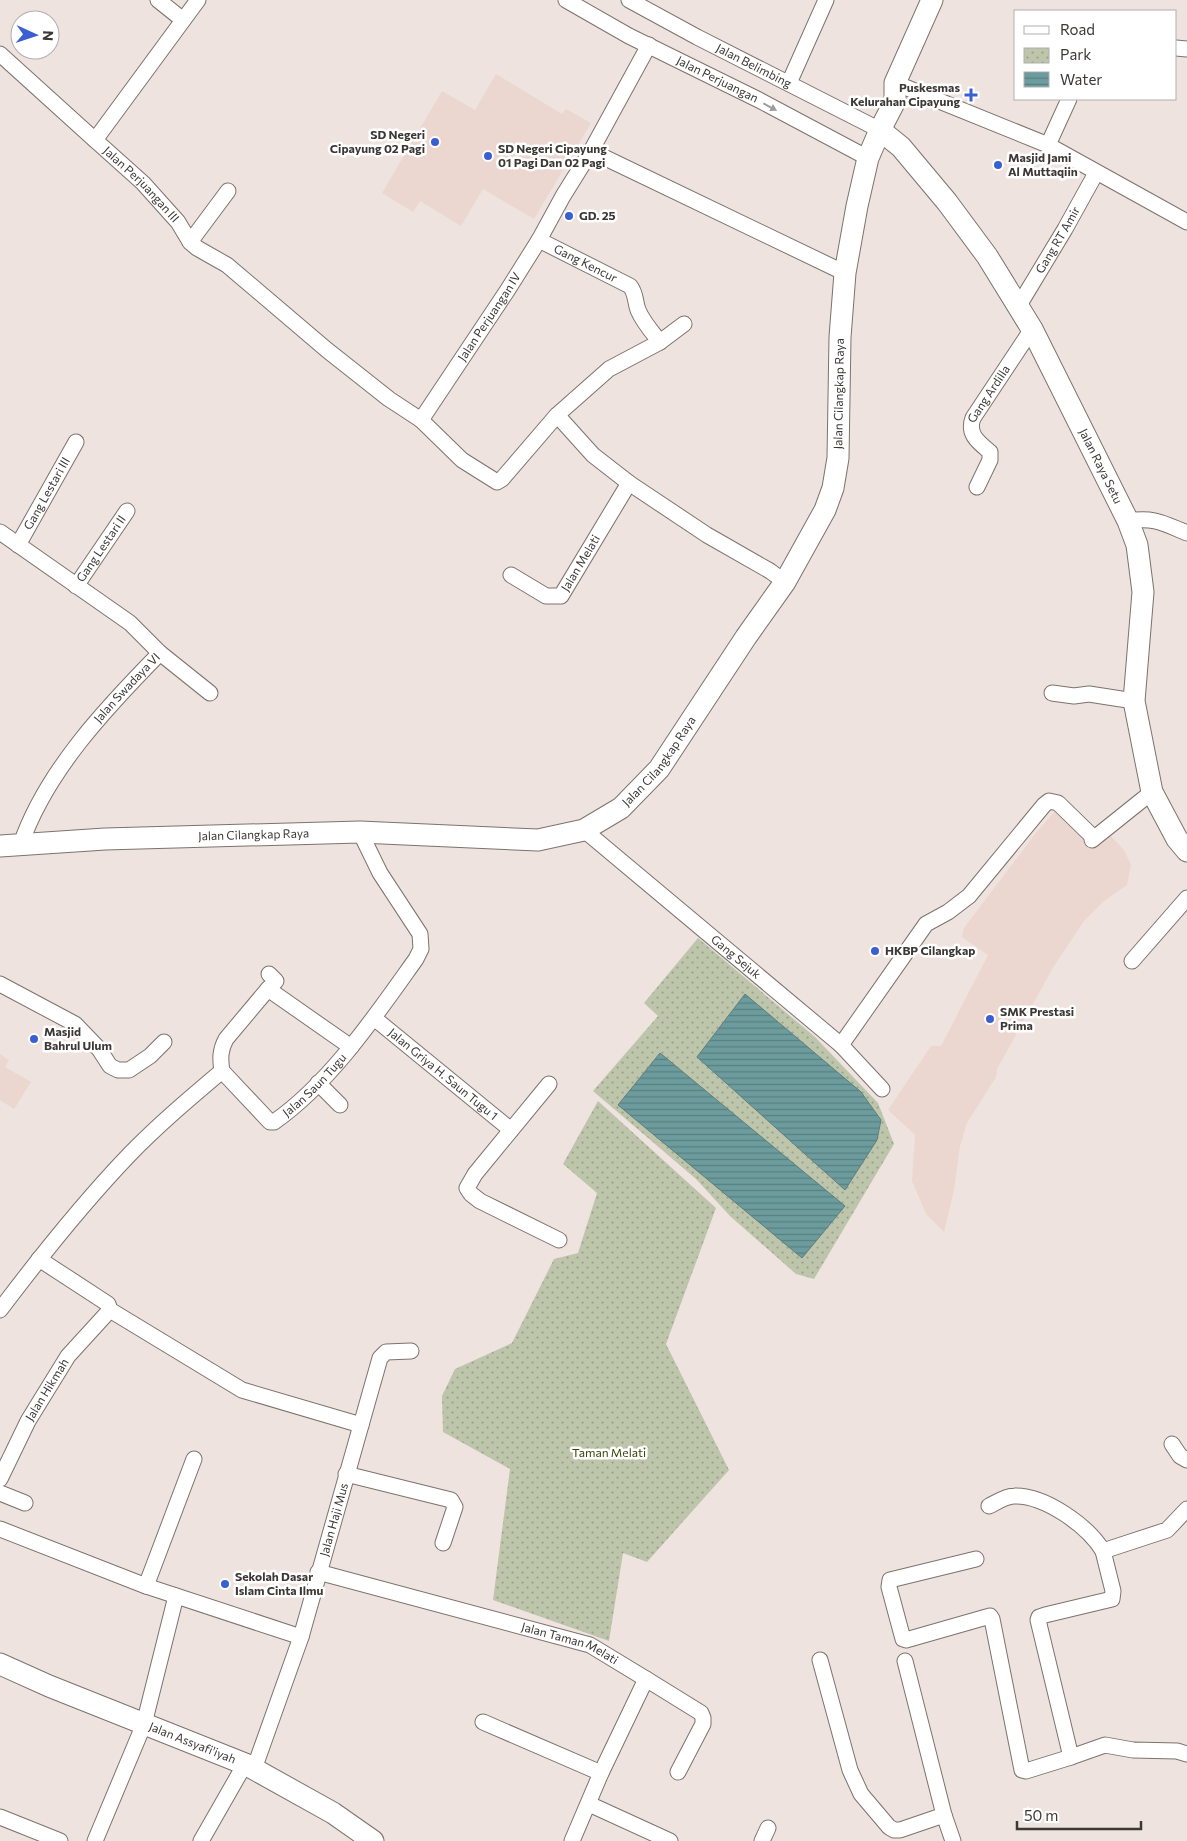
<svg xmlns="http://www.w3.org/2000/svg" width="1187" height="1841" viewBox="0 0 1187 1841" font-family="Commissioner,sans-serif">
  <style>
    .built { fill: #ebd7d0 }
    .park { fill: url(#park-dots) }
    .water { fill: url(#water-rules); stroke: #5e7e7e }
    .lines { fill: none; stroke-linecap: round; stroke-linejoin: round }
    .street-casing { stroke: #7c726e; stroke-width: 17 }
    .secondary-casing { stroke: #7c726e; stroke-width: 23 }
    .street { stroke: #fff; stroke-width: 15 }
    .secondary { stroke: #fff; stroke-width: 21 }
    .oneway { fill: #9e9c9a }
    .poi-dot { fill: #3a5fd1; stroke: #fff; stroke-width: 2 }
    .labels { text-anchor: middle; stroke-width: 5; stroke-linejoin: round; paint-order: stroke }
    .street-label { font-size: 12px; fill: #3c3836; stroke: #fff }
    .poi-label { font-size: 12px; font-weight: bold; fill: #3c3836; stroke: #fff; text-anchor: start }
    .park-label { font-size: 12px; fill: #374307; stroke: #fff }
  </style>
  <defs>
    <pattern id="park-dots" width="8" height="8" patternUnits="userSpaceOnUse" patternTransform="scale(1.25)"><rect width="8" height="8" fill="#bdc5ab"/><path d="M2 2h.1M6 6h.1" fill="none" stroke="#9ba18c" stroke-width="1.8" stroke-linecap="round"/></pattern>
    <pattern id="water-rules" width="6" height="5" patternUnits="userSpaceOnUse" patternTransform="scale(1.25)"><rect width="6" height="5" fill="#6c9c9d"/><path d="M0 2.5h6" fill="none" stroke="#5a8081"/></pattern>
  </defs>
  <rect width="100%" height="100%" fill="#eee3df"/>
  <g class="built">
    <path d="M496,74L562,114L566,109L591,123L534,219L483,189L461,226L420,201L413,212L382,193L442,91L475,110Z"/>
    <path d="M1060,809L1093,835L1107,832L1124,850L1131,865L1127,885L1104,901L1084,921L1054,966L997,1069L996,1077L967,1123L960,1146L954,1190L944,1232L926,1214L912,1181L915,1135L888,1110L931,1046H941L988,955L962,937L964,928L1035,834L1055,811Z"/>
    <path d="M0,1054L9,1060L5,1067L31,1082L14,1109L0,1100Z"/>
  </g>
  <g class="park">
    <path d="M698,938L815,1037L878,1103L894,1144L814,1279L796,1274L730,1216L696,1179L593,1091L658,1016L644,1003Z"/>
    <path d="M598,1101L716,1208L666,1344L729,1470L647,1562L623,1553L609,1641L493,1600L510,1469L443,1432L442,1396L455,1369L512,1343L554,1259L578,1253L597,1193L563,1164Z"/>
  </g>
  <g class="water">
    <path d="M745,994L861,1092L881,1120L877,1140L845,1190L697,1057Z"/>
    <path d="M660,1053L845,1206L802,1258L618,1105Z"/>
  </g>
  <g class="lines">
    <defs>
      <g id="street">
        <path d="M158,0L183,20"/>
        <path id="s1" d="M198,0L95,140L143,183L178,222L190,242L197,248L227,265L327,350L389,399L421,420L507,291L539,240L563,196L591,151L649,45"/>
        <path id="s2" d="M566,0L629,36L759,100L868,158"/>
        <path id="s3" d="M629,0L697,37L880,130"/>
        <path d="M1176,48L1187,49"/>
        <path d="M0,54L95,140"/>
        <path d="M789,83L826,0"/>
        <path d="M895,83L1048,145L1187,222"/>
        <path d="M1048,145L1069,99"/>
        <path d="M591,151L845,273"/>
        <path id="s4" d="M539,240L630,286C636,293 635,302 638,310C643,322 652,332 660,342"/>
        <path d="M190,242L228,191"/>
        <path id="s5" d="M1018,307L1065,229L1096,173"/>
        <path d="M557,415L593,455L629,483L707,535L770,571L785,582"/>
        <path d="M421,420L462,460L497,482L502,479L557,415L609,369L660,342L684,324"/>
        <path id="s6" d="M977,487L990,460V452C978,442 967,434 973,418L1032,329"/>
        <path d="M1128,521C1154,517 1163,523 1187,533"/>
        <path d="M0,532L130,623L160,653L210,693"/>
        <path id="s7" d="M18,545L76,442"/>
        <path id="s8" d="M511,575L546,596H561L629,483"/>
        <path id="s9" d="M76,586L127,511"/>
        <path d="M1052,693L1074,696L1089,694L1134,701"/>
        <path id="s10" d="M584,830L841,1045L882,1089"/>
        <path d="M1092,840L1152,792"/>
        <path id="s11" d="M21,844C46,771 107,707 160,653"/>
        <path d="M1132,961L1187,898"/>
        <path d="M0,984L75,1024L99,1049L110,1066L118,1070H129L150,1056L164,1042"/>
        <path d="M268,989L276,981L269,974"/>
        <path id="s12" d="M374,1018L511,1130"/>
        <path d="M841,1045L926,924L948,912L969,896L1044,805L1049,801L1058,803L1094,838"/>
        <path id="s13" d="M222,1071L270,1122H274C331,1082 376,1015 416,959L421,949L420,934L380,873L360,832"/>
        <path d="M222,1071C220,1059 220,1050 226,1039L268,989L351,1047"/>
        <path d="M318,1083L340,1105"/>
        <path d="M549,1084L475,1174L467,1188L471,1194L480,1201L559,1240"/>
        <path d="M39,1259L108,1304L110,1310L242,1390L361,1425"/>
        <path d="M0,1310C40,1257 83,1203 129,1155C158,1125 190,1098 222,1071"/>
        <path d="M1172,1444L1180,1456L1187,1460"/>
        <path d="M346,1474L451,1500L455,1507L443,1543"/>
        <path id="s14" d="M0,1479L28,1421L68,1356L110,1310"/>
        <path d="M0,1493L25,1503"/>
        <path d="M989,1506C997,1502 1006,1496 1014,1496C1045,1495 1088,1526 1103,1551"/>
        <path d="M1187,1509L1167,1530L1103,1551L1113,1591L1112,1599L1045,1615L1039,1617L1038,1620L1071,1757L1105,1745L1133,1750L1177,1751L1187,1754"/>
        <path d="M0,1529L146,1586L301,1637"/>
        <path d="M976,1559L890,1580L889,1587L903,1639L906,1640L990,1616L992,1619L1022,1770L1026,1771L1071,1757"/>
        <path id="s15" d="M318,1572L590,1645L646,1679L601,1773L572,1841"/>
        <path d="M146,1586L194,1459"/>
        <path d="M820,1660L850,1770L861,1794L889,1827L894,1830H900L944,1815"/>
        <path d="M905,1661L944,1815L953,1841"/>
        <path d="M646,1679L701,1713L703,1718V1724L678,1772"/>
        <path d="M483,1722L601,1773"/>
        <path id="s16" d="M254,1769L301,1637L380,1358L386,1352L411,1351"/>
        <path d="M589,1804L670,1841"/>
        <path d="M0,1817L60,1841"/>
        <path d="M95,1841L144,1724L176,1596"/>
        <path d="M201,1841L245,1764"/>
        <path d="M762,1841L768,1828"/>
      </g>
      <g id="secondary">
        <path id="s17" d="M880,130L901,147L947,202L987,256L1032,329L1128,521L1137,545L1143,592L1134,701L1152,792L1177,839L1187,851"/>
        <path id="s18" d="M0,846L105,839L360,832L538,840L584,830L621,808L659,769L746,637L785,582L825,510L833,488L838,458L840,337L845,273L857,206L868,158L880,130L895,101V83L932,0"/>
        <path id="s19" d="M0,1664L49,1686L245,1764L333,1813L373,1841"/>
      </g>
    </defs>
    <use href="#street" class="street-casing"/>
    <use href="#secondary" class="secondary-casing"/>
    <use href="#street" class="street"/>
    <use href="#secondary" class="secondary"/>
  </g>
  <defs><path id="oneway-solid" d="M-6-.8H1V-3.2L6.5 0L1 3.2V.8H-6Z" transform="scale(1.25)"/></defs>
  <use class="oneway" href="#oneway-solid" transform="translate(770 107) rotate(28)"/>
  <g class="poi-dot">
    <path d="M968.5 87.5h5v5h5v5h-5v5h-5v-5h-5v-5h5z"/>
    <circle cx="435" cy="142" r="5"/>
    <circle cx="488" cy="156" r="5"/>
    <circle cx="998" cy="165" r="5"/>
    <circle cx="569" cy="216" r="5"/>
    <circle cx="875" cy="951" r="5"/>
    <circle cx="990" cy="1019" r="5"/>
    <circle cx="34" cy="1039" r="5"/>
    <circle cx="225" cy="1584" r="5"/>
  </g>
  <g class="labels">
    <g class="street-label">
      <text dy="4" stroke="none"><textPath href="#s3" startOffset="141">Jalan Belimbing</textPath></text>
      <text dy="4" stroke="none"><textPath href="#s2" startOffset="171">Jalan Perjuangan</textPath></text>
      <text dy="4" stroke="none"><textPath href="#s1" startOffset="238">Jalan Perjuangan III</textPath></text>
      <text dy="4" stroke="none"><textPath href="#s5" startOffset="78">Gang RT Amir</textPath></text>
      <text dy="4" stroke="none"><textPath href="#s4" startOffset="52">Gang Kencur</textPath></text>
      <text dy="4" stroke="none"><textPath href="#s1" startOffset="730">Jalan Perjuangan IV</textPath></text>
      <text dy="4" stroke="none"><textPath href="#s18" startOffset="1109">Jalan Cilangkap Raya</textPath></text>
      <text dy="4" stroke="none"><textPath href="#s6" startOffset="108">Gang Ardilla</textPath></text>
      <text dy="4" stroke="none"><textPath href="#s17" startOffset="405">Jalan Raya Setu</textPath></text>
      <text dy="4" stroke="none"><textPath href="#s7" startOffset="59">Gang Lestari III</textPath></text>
      <text dy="4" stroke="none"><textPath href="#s9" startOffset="45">Gang Lestari II</textPath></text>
      <text dy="4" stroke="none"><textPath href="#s8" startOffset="94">Jalan Melati</textPath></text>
      <text dy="4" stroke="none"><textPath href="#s11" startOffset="190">Jalan Swadaya VI</textPath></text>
      <text dy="4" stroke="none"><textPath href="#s18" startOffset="689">Jalan Cilangkap Raya</textPath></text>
      <text dy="4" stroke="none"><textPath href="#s18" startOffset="254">Jalan Cilangkap Raya</textPath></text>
      <text dy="4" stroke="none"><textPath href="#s10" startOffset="198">Gang Sejuk</textPath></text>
      <text dy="4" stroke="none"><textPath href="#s12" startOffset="89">Jalan Griya H. Saun Tugu 1</textPath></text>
      <text dy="4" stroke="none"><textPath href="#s13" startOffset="129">Jalan Saun Tugu</textPath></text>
      <text dy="4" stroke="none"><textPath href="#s14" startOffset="101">Jalan Hikmah</textPath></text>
      <text dy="4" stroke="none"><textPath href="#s16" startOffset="262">Jalan Haji Mus</textPath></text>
      <text dy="4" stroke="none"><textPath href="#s15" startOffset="262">Jalan Taman Melati</textPath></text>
      <text dy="4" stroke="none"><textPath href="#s19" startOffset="208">Jalan Assyafi'iyah</textPath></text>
    </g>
    <g class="poi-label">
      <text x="960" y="92" text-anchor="end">Puskesmas<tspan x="960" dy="14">Kelurahan Cipayung</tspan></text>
      <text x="425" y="139" text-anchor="end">SD Negeri<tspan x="425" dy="14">Cipayung 02 Pagi</tspan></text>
      <text x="498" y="153">SD Negeri Cipayung<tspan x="498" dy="14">01 Pagi Dan 02 Pagi</tspan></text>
      <text x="1008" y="162">Masjid Jami<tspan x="1008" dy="14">Al Muttaqiin</tspan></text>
      <text x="579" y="220">GD. 25</text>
      <text x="885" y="955">HKBP Cilangkap</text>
      <text x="1000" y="1016">SMK Prestasi<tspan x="1000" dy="14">Prima</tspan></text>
      <text x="44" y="1036">Masjid<tspan x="44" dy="14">Bahrul Ulum</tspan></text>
      <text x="235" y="1581">Sekolah Dasar<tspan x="235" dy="14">Islam Cinta Ilmu</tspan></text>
    </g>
    <g class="park-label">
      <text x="609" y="1457">Taman Melati</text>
    </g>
  </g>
  <rect x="1014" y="10" width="162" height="90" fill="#ffffff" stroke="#b1afaf"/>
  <rect x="1024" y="26" width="25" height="8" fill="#ffffff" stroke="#b1afaf"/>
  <text x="1060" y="35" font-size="15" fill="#3c3836">Road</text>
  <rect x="1024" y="48" width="25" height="15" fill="url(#park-dots)" stroke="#b1afaf"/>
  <text x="1060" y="60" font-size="15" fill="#3c3836">Park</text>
  <rect x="1024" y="72" width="25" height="15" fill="url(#water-rules)" stroke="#b1afaf"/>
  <text x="1060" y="85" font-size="15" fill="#3c3836">Water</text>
  <g transform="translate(35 35) rotate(93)"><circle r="24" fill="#ffffff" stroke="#b1afaf"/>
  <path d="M0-4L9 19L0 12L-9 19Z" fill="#3a5fd1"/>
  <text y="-8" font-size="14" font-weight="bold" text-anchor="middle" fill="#3c3836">N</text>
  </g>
  <path d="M1017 1821v8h124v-8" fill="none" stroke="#3c3836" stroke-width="2.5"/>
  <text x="1024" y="1821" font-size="15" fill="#3c3836" stroke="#ffffff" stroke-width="4" paint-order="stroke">50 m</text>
</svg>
